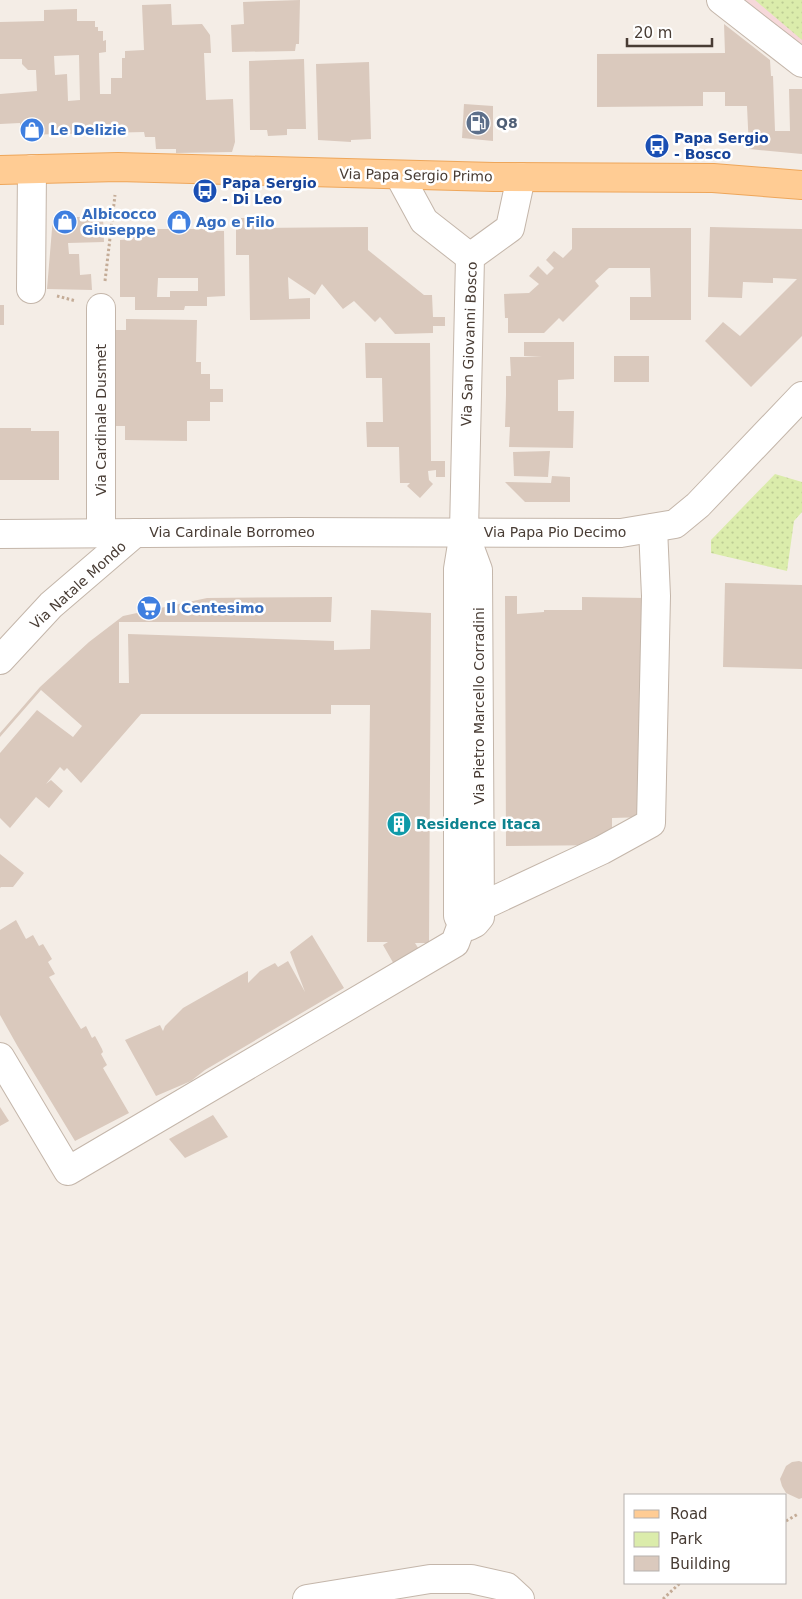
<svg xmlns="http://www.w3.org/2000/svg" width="802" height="1599" viewBox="0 0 802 1599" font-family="'DejaVu Sans',sans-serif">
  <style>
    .medical { fill: #f6d8da }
    .green { fill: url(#green-dots) }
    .building { fill: #dac9bd; fill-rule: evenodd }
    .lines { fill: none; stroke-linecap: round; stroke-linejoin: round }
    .minor-casing { stroke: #c4b6aa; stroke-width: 30 }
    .major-casing { stroke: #eea65a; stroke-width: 30 }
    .path { stroke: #c4ac97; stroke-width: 3; stroke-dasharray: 2.5 2.5; stroke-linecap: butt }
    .minor { stroke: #fff; stroke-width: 28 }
    .major { stroke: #ffcc94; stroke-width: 28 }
    .labels { text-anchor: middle; stroke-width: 5; stroke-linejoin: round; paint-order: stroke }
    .service-label { font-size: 14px; font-weight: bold; fill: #4e5e75; stroke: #fff; text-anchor: start }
    .shop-label { font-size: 14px; font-weight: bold; fill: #366cbe; stroke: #fff; text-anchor: start }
    .transit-label { font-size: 14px; font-weight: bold; fill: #164399; stroke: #fff; text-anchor: start }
    .street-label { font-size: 14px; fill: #483c34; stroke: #fff }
    .culture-label { font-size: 14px; font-weight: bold; fill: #0d838f; stroke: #fff; text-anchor: start }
  </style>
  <defs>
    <pattern id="green-dots" width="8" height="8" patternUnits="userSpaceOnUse" patternTransform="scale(1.25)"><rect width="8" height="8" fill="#dbecab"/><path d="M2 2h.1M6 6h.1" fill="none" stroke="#bdcb94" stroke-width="1.8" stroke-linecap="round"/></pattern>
  </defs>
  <rect width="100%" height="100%" fill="#f4ede6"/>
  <path class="medical" d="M743,0H802V47L757,10Z"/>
  <g class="green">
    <path d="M755,0H802V40Z"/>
    <path d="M775,474L802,482V512L794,521L787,571L711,553V540Z"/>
  </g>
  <g class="building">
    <path d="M300,0L299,44H296L295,51L232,52L231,25L244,24L243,2Z"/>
    <path d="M171,4L172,25L202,24L210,35L211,53H204L206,100L233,99L235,142L232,152L176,153V149H156L155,137H145L144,132L20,135V123L0,124V94L37,91L36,70H28L22,64V59H0V22L44,21V10L77,9V21H95V27H98V31H103V41L106,40V52L99,53L100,94H111V78H122V58H125V51L144,50L142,5ZM79,55L80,100L68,101L67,74L55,75L54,56Z"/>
    <path d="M724,24L770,60L771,76H773L775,131H790L789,89H802V154L749,149L747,106H725V92H703V106L597,107V54L725,53Z"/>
    <path d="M304,59L306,129H287V135L268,136L267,130H250L249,61Z"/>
    <path d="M369,62L371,139L351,140V142L318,140L316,64Z"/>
    <path d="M464,104L493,106V141L462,138Z"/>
    <path d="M53,217H103L104,242L68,243L69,254H79L80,275L91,274L92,290L47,289Z"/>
    <path d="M236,218H255L256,228L368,227V250L424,295H432L433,317H445V326H433V333L395,334L380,317L375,322L354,301L343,309L322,284L315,295L288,277L289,299L310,298V319L250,320L249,255H236Z"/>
    <path d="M710,227L802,229V336L751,387L705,341L723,322L740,336L797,279L773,278V283L743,282L742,298L708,297Z"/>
    <path d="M572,228H691V320H630V297H651L650,268H609L595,281L599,286L563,322L559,318L544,333H508V318H505L504,294L529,293L539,284L529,276L538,266L547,275L554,268L546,260L554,251L563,258L572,249Z"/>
    <path d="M153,229H205V231H224L225,296L207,297V306H185L184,310H135V297H120V240L133,239V233H153ZM158,278H198V291H170V297H157Z"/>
    <rect x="0" y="305" width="4" height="20"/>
    <path d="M126,319L197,320L196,362H201V374H210V389H223V402H210V421H187V441L125,440V426H114L115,330H126Z"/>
    <path d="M524,342H574V379L558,380V411H574L573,448L509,447L510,427H505L506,395V376H511L510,357H542L524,356Z"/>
    <path d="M365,343H430L431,461H445V477H436V470L428,471L429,480L433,484L420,498L407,486L410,483H400L399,447H367L366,422H383L382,378H366Z"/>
    <rect x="614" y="356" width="35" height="26"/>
    <path d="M0,428H31V431H59V480H0Z"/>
    <path d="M550,451L548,477L514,476L513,452Z"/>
    <path d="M552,476L570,477V502H525L505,482L551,483Z"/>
    <path d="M725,583L802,585V669L723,667Z"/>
    <path d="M505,596H517V614L544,612V610H582V597L645,598L647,817L612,818V845L506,846Z"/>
    <path d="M332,597L331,622H119V683H129L128,634L334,641V650L370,649L371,610L431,613L429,943H415L425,959L399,973L383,945L388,942H367L370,705H331V714H141L81,783L67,768L64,771L60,767L46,784L51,780L63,791L49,808L36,797L10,828L0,818V753L37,710L73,737L82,726L41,690L0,737V733L40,687L89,642L123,616L207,598Z"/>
    <path d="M0,854L24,873L13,887H1L0,888Z"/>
    <path d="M16,920L26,939L33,935L39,946L43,944L52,959L48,962L55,974L49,977L81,1029L86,1026L92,1038L95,1036L102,1049L103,1052L101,1054L107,1065L103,1068L129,1113L75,1141L18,1047L0,1015V930Z"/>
    <path d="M312,935L344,988L205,1070L191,1081L156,1096L125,1040L160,1025L163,1031L165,1026L183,1008L248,971V983L260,971L275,963L278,967L288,961L305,992L290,952Z"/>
    <path d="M0,1107L9,1121L0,1126Z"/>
    <path d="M213,1115L228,1137L185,1158L169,1139Z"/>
    <path d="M799,1461L802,1462V1498L799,1499L786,1493L782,1486L780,1479L786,1466L792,1462Z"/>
  </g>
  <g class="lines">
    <defs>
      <g id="minor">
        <path d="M721,0L802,63"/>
        <path d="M399,175L424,221L470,257"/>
        <path d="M31,289L32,169"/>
        <path d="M464,532L478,570L480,917L475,923L469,926L462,924L458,916V569L464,532L470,257L510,228L521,177"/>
        <path d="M101,533V308"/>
        <path d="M0,534L293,532L621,533L675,524L698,505L802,396"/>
        <path d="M0,660L51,605L135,533"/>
        <path d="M480,907L602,850L651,823L656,596L653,528"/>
        <path d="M0,1057L68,1171L455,943L462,924"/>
        <path d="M307,1599L430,1579H471L507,1587L520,1599"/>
      </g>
      <path id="major" d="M0,170L118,167L494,177L713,178L802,185"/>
    </defs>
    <use href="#minor" class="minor-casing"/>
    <use href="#major" class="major-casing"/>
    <g class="path">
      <path d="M105,281L115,195"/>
      <path d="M57,296L76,301"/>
      <path d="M786,1521L798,1514"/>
      <path d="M663,1599L680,1583"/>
    </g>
    <use href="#minor" class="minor"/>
    <use href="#major" class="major"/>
  </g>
  <defs>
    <symbol id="fuel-disc" viewBox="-11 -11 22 22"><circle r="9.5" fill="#5c6f8a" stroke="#fff"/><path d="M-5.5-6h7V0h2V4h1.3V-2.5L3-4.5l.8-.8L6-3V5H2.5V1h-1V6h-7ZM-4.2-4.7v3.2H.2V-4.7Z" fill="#fff"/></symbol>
    <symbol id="shop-disc" viewBox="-11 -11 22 22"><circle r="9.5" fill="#3f7fe0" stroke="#fff"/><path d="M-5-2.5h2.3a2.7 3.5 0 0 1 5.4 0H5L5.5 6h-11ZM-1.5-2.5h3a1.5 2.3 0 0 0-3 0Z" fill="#fff"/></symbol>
    <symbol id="bus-disc" viewBox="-11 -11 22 22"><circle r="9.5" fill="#1a4fb4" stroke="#fff"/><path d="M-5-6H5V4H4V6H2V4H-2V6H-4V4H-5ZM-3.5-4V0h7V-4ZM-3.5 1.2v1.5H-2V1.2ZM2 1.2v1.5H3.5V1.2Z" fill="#fff"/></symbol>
    <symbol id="supermarket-disc" viewBox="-11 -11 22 22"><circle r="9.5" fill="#3f7fe0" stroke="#fff"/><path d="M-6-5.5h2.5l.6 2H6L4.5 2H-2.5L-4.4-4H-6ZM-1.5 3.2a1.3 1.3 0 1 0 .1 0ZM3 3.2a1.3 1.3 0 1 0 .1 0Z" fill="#fff"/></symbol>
    <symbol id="building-disc" viewBox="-11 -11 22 22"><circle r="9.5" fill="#0f9aa8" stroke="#fff"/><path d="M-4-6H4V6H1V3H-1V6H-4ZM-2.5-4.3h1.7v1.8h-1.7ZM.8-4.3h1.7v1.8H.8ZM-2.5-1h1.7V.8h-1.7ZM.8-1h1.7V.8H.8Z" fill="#fff"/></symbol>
  </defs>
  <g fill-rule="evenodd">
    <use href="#fuel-disc" x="464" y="109" width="28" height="28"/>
    <use href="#shop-disc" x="18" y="116" width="28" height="28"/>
    <use href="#bus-disc" x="643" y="132" width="28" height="28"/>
    <use href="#bus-disc" x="191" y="177" width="28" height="28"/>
    <use href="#shop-disc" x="51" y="208" width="28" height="28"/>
    <use href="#shop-disc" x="165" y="208" width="28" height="28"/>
    <use href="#supermarket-disc" x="135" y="594" width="28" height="28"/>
    <use href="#building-disc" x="385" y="810" width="28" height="28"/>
  </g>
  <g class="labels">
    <g class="service-label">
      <text x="496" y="128">Q8</text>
    </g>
    <g class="shop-label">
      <text x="50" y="135">Le Delizie</text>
      <text x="82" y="219">Albicocco<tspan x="82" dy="16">Giuseppe</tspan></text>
      <text x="196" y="227">Ago e Filo</text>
      <text x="166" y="613">Il Centesimo</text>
    </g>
    <g class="transit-label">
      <text x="674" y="143">Papa Sergio<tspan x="674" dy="16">- Bosco</tspan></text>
      <text x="222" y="188">Papa Sergio<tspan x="222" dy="16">- Di Leo</tspan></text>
    </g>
    <g class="street-label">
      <text transform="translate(416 175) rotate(1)" y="5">Via Papa Sergio Primo</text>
      <text transform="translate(469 344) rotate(-88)" y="5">Via San Giovanni Bosco</text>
      <text transform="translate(101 420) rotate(-90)" y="5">Via Cardinale Dusmet</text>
      <text x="232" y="537">Via Cardinale Borromeo</text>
      <text x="555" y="537">Via Papa Pio Decimo</text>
      <text transform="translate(78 585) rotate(-42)" y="5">Via Natale Mondo</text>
      <text transform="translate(479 706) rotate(-90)" y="5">Via Pietro Marcello Corradini</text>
    </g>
    <g class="culture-label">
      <text x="416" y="829">Residence Itaca</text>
    </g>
  </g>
  <rect x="624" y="1494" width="162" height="90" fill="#ffffff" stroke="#b6b1ae"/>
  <rect x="634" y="1510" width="25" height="8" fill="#ffcc94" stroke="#b6b1ae"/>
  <text x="670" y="1519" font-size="15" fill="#483c34">Road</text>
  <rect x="634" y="1532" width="25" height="15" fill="#dbecab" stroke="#b6b1ae"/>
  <text x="670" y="1544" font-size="15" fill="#483c34">Park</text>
  <rect x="634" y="1556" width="25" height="15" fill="#dac9bd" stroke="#b6b1ae"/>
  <text x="670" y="1569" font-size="15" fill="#483c34">Building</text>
  <path d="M627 38v8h85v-8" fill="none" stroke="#483c34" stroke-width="2.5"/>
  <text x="634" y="38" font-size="15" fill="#483c34" stroke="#ffffff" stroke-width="4" paint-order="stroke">20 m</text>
</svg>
